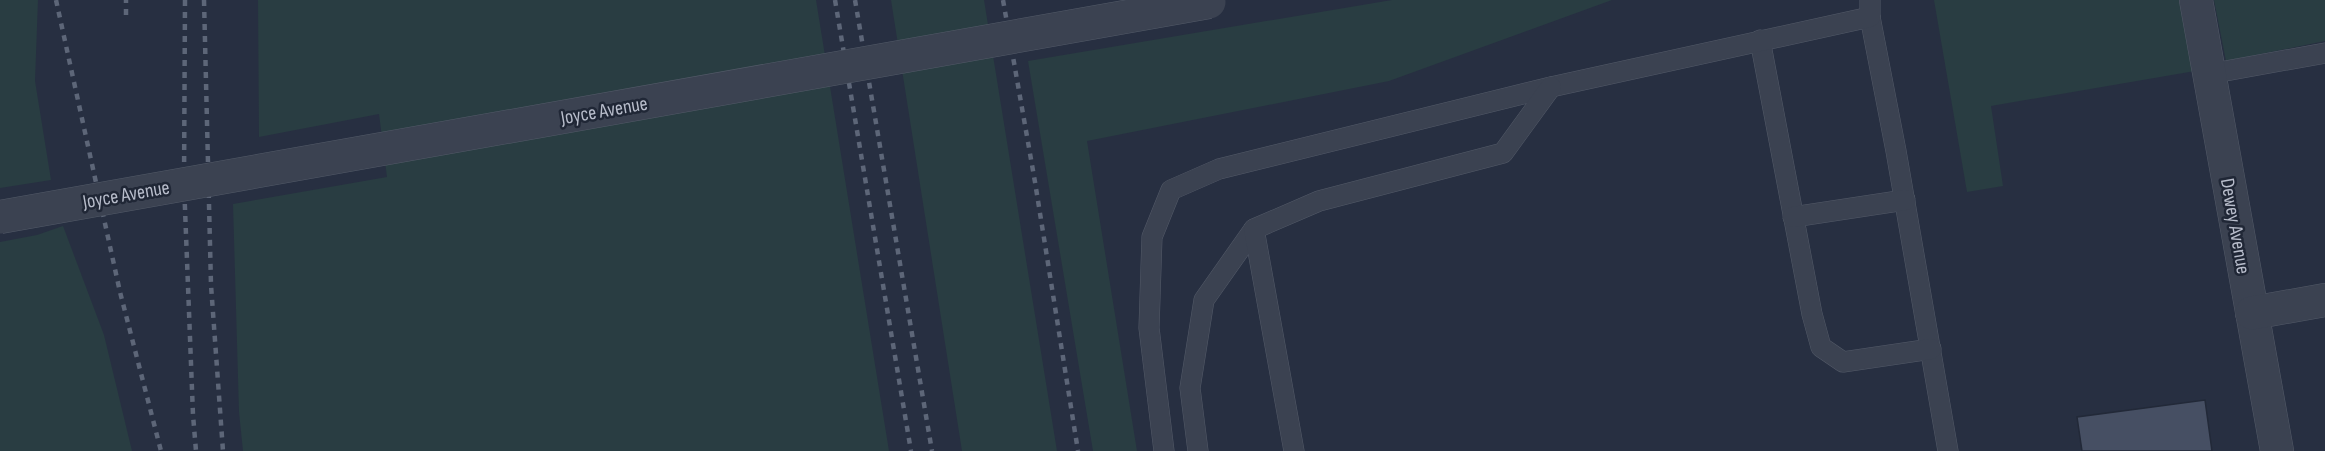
<svg xmlns="http://www.w3.org/2000/svg" width="2325" height="451" viewBox="0 0 2325 451" font-family="'Sofia Sans Condensed',sans-serif">
  <style>
    .green { fill: #293d42 }
    .building { fill: #464f63; stroke: #222938; stroke-width: 1.5 }
    .lines { fill: none; stroke-linecap: round; stroke-linejoin: round }
    .service-casing { stroke: #535a68; stroke-width: 21 }
    .minor-casing { stroke: #535a68; stroke-width: 34 }
    .service { stroke: #3b4251; stroke-width: 20 }
    .minor { stroke: #3b4251; stroke-width: 33 }
    .rail { stroke: #5d6678; stroke-width: 4.5; stroke-dasharray: 6 6; stroke-linecap: butt }
    .tertiary-bridge-casing { stroke: #535a68; stroke-width: 34; stroke-linecap: butt }
    .tertiary-bridge { stroke: #3b4251; stroke-width: 33 }
    .labels { text-anchor: middle; stroke-width: 5; stroke-linejoin: round; paint-order: stroke }
    .street-label { font-size: 20px; fill: #b8bdcb; stroke: #202736 }
  </style>
  <rect width="100%" height="100%" fill="#272f41"/>
  <g class="green">
    <path d="M0,0H38L35,81L51,180L0,188Z"/>
    <path d="M258,0H816L889,451H243L239,412L233,204L387,177L379,114L259,137Z"/>
    <path d="M891,0H984L1057,451H962Z"/>
    <path d="M1392,0H1612L1389,81L1087,141L1137,451H1093L1028,61Z"/>
    <path d="M1934,0H2181L2195,71L1991,106L2003,186L1967,192Z"/>
    <path d="M2214,0H2325V41L2226,61Z"/>
    <path d="M63,226L104,335L132,451H0V242L37,235Z"/>
  </g>
  <path class="building" d="M2205,400L2212,451H2082L2077,417Z"/>
  <g class="lines">
    <defs>
      <g id="service">
        <path d="M1870,17L1896,151L1948,451"/>
        <path d="M1760,40L1812,314L1821,347L1843,362L1931,349"/>
        <path d="M2209,74L2325,53"/>
        <path d="M1793,217L1905,200"/>
        <path d="M1164,451L1149,328L1152,237L1171,190L1219,169L1551,87L1870,17V0"/>
        <path d="M1198,451L1190,388L1204,300L1254,229"/>
        <path d="M1294,451L1254,229L1319,201L1503,153L1551,87"/>
      </g>
      <g id="minor">
        <path d="M2196,0L2277,451"/>
        <path d="M2252,313L2325,300"/>
      </g>
    </defs>
    <use href="#service" class="service-casing"/>
    <use href="#minor" class="minor-casing"/>
    <use href="#service" class="service"/>
    <use href="#minor" class="minor"/>
    <g class="rail">
      <path d="M56,0L120,292L161,451"/>
      <path d="M185,0L184,183L193,415L196,451"/>
      <path d="M204,0L211,285L223,451"/>
      <path d="M835,0L911,451"/>
      <path d="M855,0L932,451"/>
      <path d="M1003,0L1035,182L1078,451"/>
      <path d="M126,15V0"/>
    </g>
    <defs>
      <path id="tertiary-bridge" d="M0,217L1209,2"/>
    </defs>
    <use href="#tertiary-bridge" class="tertiary-bridge-casing"/>
    <use href="#tertiary-bridge" class="tertiary-bridge"/>
  </g>
  <g class="labels">
    <g class="street-label">
      <text transform="translate(604 110) rotate(-10)" y="7">Joyce Avenue</text>
      <text transform="translate(126 194) rotate(-10)" y="7">Joyce Avenue</text>
      <text transform="translate(2236 226) rotate(80)" y="7">Dewey Avenue</text>
    </g>
  </g>
</svg>
